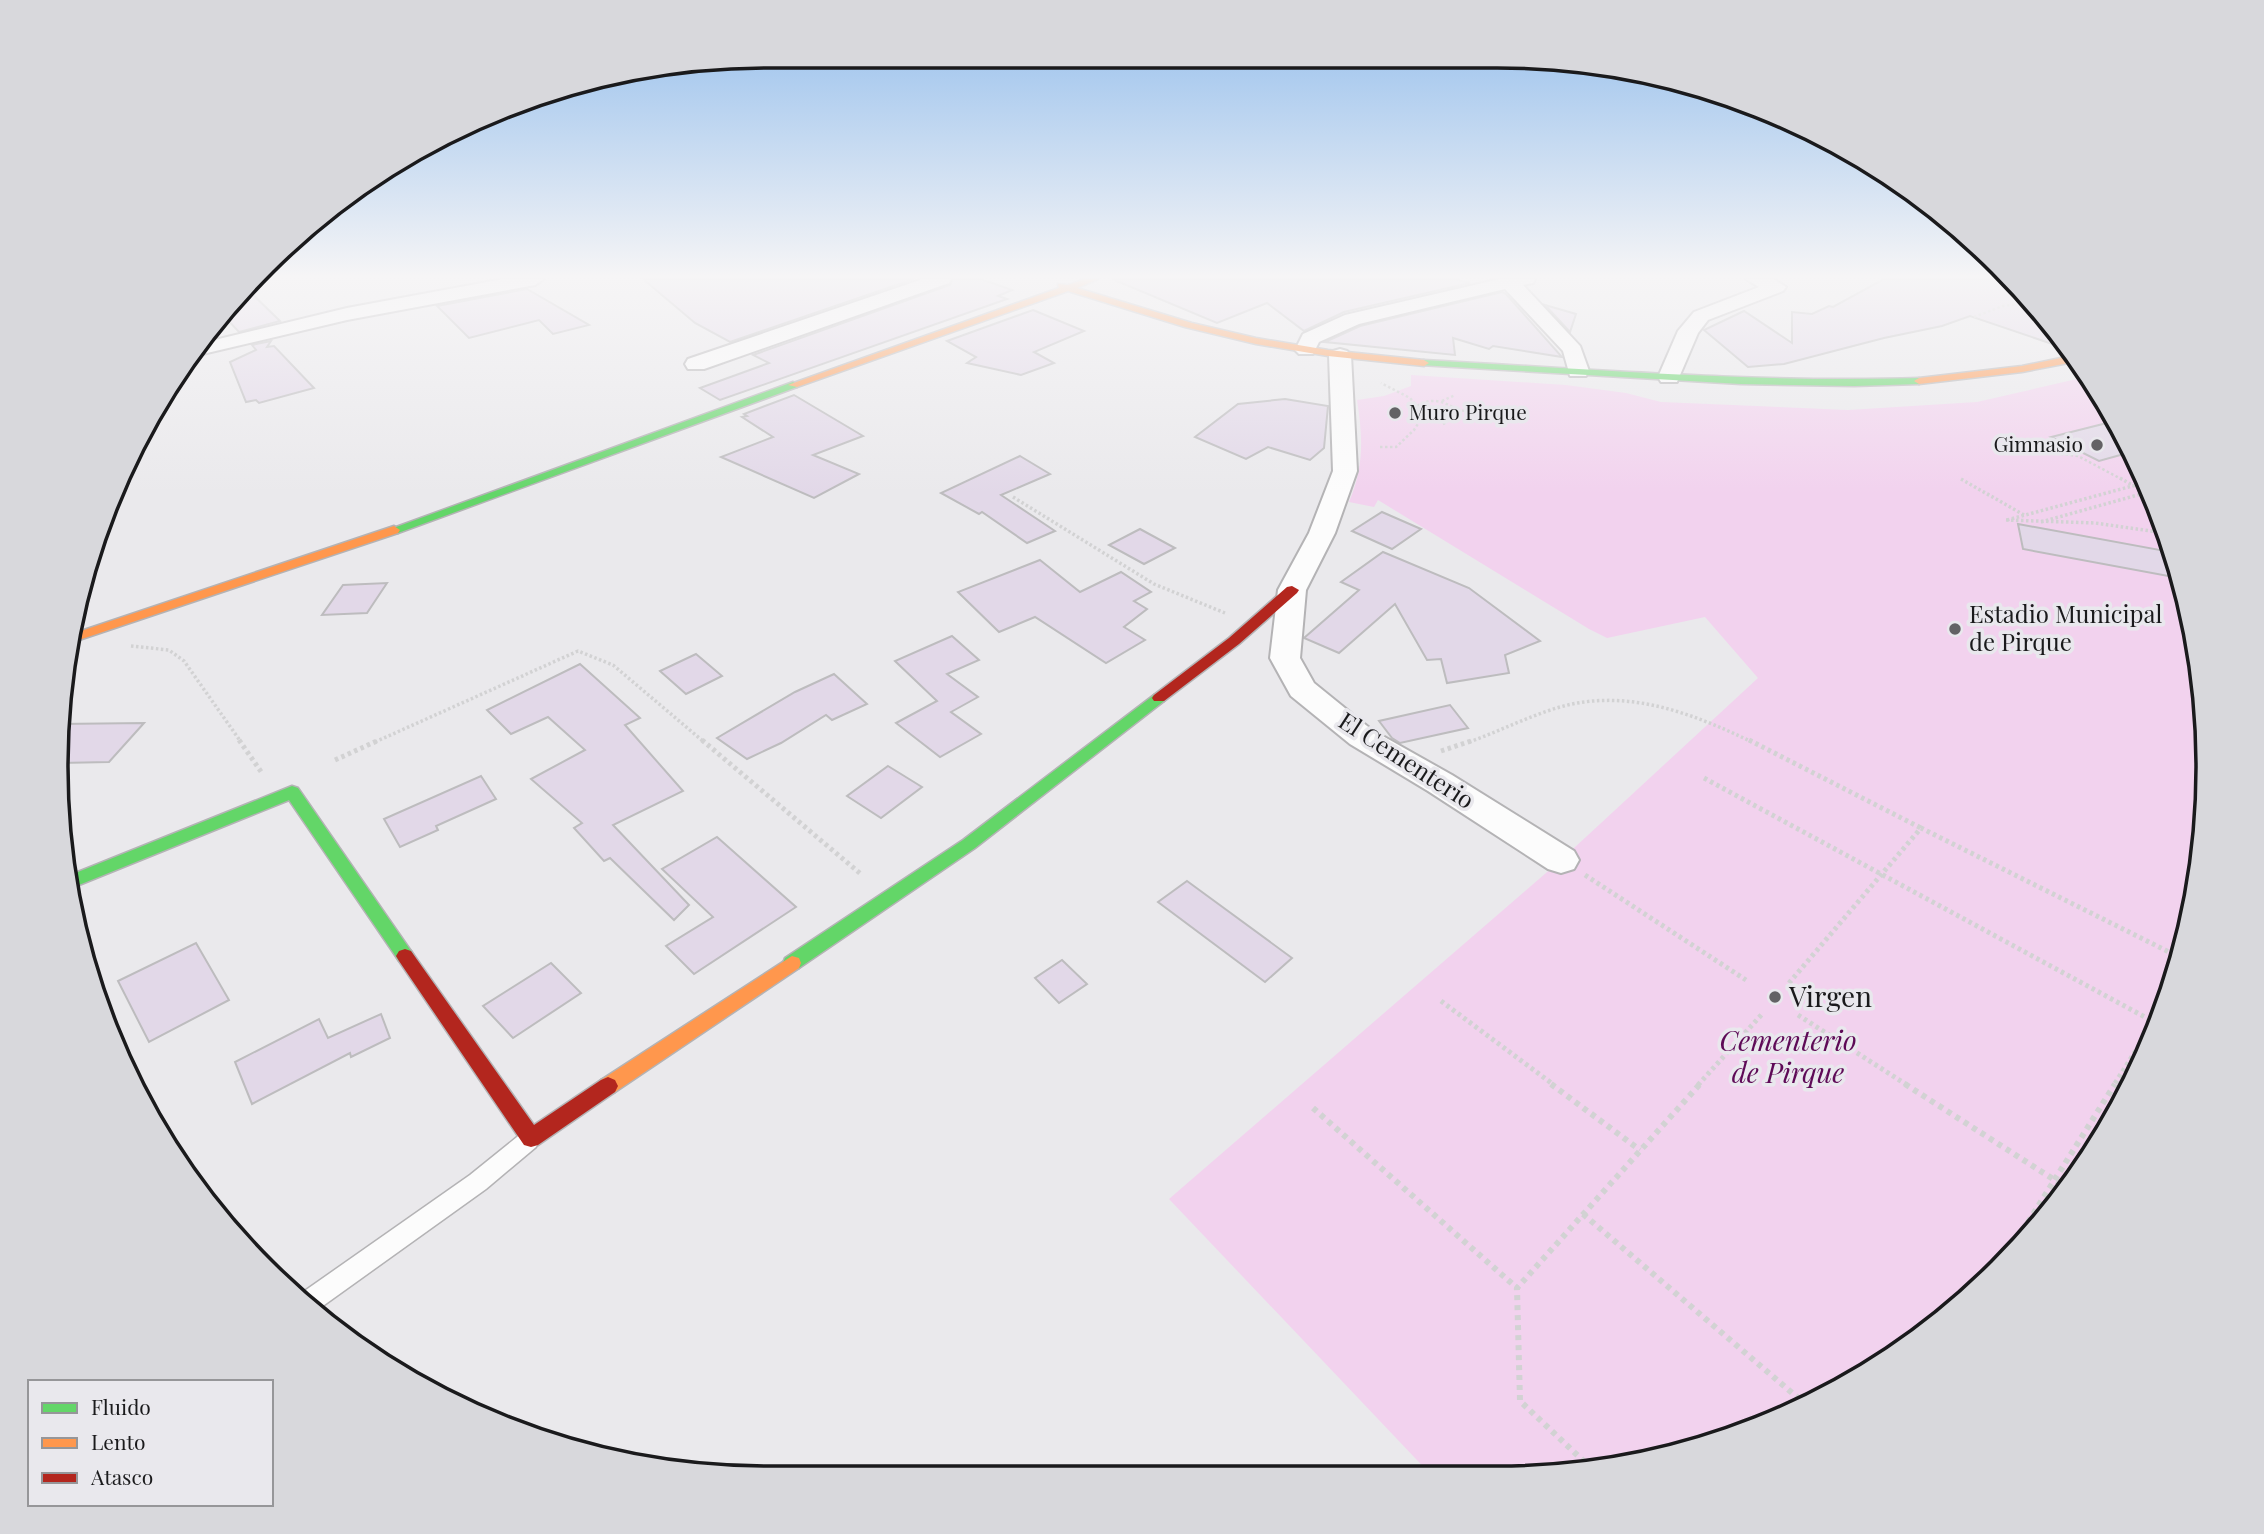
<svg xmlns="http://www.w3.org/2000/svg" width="2264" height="1534" viewBox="0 0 2264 1534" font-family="'Playfair Display',serif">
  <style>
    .green { fill: #f2d2ee }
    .building { fill: #e2d8e8; stroke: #bdbcbe; stroke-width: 2 }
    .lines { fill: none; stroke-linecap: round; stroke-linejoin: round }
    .lane-casing { stroke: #b4b3b5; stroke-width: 3 }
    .street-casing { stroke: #b4b3b5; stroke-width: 4 }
    .fast-casing { stroke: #b4b3b5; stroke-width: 3 }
    .slow-casing { stroke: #b4b3b5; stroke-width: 3 }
    .jam-casing { stroke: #b4b3b5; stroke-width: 3 }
    .path-far3 { stroke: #d2d2d3; stroke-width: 2.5; stroke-dasharray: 2.5 2.5; stroke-linecap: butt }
    .path-far2 { stroke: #d2d2d3; stroke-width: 3.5; stroke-dasharray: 2.5 2.5; stroke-linecap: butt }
    .path-far1 { stroke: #d2d2d3; stroke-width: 5; stroke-dasharray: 3.5 3.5; stroke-linecap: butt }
    .path { stroke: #d2d2d3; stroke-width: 6; stroke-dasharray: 5 5; stroke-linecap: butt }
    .lane { fill: #fcfcfc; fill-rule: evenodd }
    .street { fill: #fcfcfc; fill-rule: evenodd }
    .fast { fill: #63d668; fill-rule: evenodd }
    .slow { fill: #ff974d; fill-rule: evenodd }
    .jam { fill: #b3261e; fill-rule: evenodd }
    .poi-dot { fill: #636265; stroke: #e9e8ed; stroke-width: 2.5 }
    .labels { text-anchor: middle; stroke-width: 7; stroke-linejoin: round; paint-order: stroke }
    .far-poi-label { font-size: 21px; fill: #1a1a1c; stroke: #e9e8ed; text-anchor: start }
    .poi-label { font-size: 24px; fill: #1a1a1c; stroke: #e9e8ed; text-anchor: start }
    .street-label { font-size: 24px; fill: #1a1a1c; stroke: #e9e8ed }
    .near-poi-label { font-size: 28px; fill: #1a1a1c; stroke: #e9e8ed; text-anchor: start }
    .near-park-label { font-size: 28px; font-style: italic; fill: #5e0a57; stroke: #e9e8ed }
    .rim { fill: none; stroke: #1a1a1c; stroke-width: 3.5 }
  </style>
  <rect width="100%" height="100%" fill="#eae9ec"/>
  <path class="green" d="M1411,375L1566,385L1626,393L1661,402L1848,410L1977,402L2090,376L2154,495L2194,628L2208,767L2194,905L2154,1039L2088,1162L2000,1269L1892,1358L1769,1424L1636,1464L1497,1478H1434L1169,1199L1561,860L1758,678L1705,617L1607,638L1589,629L1378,500L1374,507L1349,502C1364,468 1363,437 1357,400L1384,396L1411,386Z"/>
  <g class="building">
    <path d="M643,279H914L730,342L695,323Z"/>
    <path d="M953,279H981L1012,290L998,296L1007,299L720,400L700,388L769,363L753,355L950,285Z"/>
    <path d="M1112,279H1455L1470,283L1344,312L1304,331L1267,303L1217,323Z"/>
    <path d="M1884,279H2012L2070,350L1970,316L1942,326L1884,338L1784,364L1748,367L1704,330L1744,311L1792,343V312L1812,314L1829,306L1833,307Z"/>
    <path d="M246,288L280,321L239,332L222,314Z"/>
    <path d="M527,289L589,325L553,334L539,320L469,338L437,306Z"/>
    <path d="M1502,292L1506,294L1562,357L1493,346L1489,349L1453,338L1455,355L1325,342L1360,326Z"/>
    <path d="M1545,305L1576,314L1570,332Z"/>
    <path d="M1033,310L1084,331L1034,352L1054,363L1021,375L967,363L976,357L947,341Z"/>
    <path d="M271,341L267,347L274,346L314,388L259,403L256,400L246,402L230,362L256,350L252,345Z"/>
    <path d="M794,395L863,436L813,455L859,474L814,498L721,457L773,437L742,417L747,416L744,414Z"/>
    <path d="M1285,399L1328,406L1324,448L1310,460L1268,447L1246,459L1195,437L1238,404Z"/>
    <path d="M2115,421L2131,452L2099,461L2051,437Z"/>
    <path d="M1020,456L1050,474L1001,495L1055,531L1027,543L982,512L979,514L941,493Z"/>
    <path d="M1382,512L1421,529L1392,549L1352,531Z"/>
    <path d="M2018,524L2171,552L2179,578L2023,549Z"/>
    <path d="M1140,529L1175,548L1144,564L1109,545Z"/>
    <path d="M1383,552L1469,588L1540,641L1505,655L1509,673L1447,683L1441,659L1427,660L1395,604L1339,653L1304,638L1359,590L1341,582Z"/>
    <path d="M1040,560L1080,592L1121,572L1151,592L1134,601L1147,609L1124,627L1145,640L1106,663L1035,617L999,632L958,592Z"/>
    <path d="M387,583L367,613L322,615L343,585Z"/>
    <path d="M952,636L979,660L947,674L978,697L951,712L981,734L940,757L896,723L937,701L895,661Z"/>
    <path d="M696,654L722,676L686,694L660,671Z"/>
    <path d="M580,664L640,718L625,725L683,791L613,825L689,905L674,920L610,858L604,861L574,828L582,823L531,779L585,750L548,717L511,734L487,710Z"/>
    <path d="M834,674L867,704L832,720L826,715L781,743L747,759L717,738L795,692Z"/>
    <path d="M1450,705L1468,728L1400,743L1392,738L1379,721Z"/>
    <path d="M144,723L109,762L60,763L58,724Z"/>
    <path d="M888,766L922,787L881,818L847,796Z"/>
    <path d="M481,776L496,799L436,826L438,830L400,847L384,819Z"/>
    <path d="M717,837L796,907L694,974L666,946L713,917L662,869Z"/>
    <path d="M1187,881L1292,958L1265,982L1158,902Z"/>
    <path d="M196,943L229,1000L149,1042L118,981Z"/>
    <path d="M1062,960L1087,984L1059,1003L1035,978Z"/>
    <path d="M551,963L581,993L513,1038L483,1006Z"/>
    <path d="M381,1014L390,1038L351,1057L350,1053L252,1104L235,1062L319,1019L328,1038Z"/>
  </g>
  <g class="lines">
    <defs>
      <path id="lane" d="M529,1131L536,1133L539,1140L536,1147L486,1189L313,1313L296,1297L470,1175L522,1133Z"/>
      <g id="street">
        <path d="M503,279H544L535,285L347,320L190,357L198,344L347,308Z"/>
        <path d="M923,279H951L949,283L704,369H688L685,364L688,359Z"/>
        <path d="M1500,279H1535L1533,283L1523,285L1580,346L1589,371L1586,376H1570L1563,351L1505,289L1359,324L1319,342L1313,354H1299L1295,350L1303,334L1345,315Z"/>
        <path d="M1746,279H1773L1786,287L1783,291L1708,320L1698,333L1677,382H1661L1658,377L1678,331L1694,312L1759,287Z"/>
        <path d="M1340,349L1347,351L1351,355L1357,471L1335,533L1306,590L1300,658L1314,683L1372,730L1452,775L1574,851L1579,860L1574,869L1561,873L1548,869L1428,791L1350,744L1291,696L1270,658L1278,590L1309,533L1333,471L1329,355L1333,351Z"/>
      </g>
      <g id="fast">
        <path d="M1424,360C1589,369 1754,383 1919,378L1924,381L1919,384L1854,386L1741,384L1420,365V361Z"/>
        <path d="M793,382L798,385L797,387L398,533H390L388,530Z"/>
        <path d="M1159,693L1164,695L1166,698L1164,701L975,848L799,968L792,970L785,968L783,963L785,958L963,840L1154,695Z"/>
        <path d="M292,786L298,788L411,951L414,956L411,961L405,963L399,961L289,800L69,889L68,876Z"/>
      </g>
      <g id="slow">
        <path d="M1085,279H1098L1077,288L1192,323L1256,338L1328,350L1424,360L1429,363L1424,366L1328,356L1256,344L1185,327L1068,291L797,387L788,385L1059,288L1058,284L1068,285Z"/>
        <path d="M2075,355L2079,361L2022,372L1919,384L1914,381L1919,378L2022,366Z"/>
        <path d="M394,526L400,530L398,533L70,643L72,634Z"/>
        <path d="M792,956L799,958L801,963L799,968L615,1092L608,1095L601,1092L598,1086L601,1080Z"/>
      </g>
      <g id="jam">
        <path d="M1292,586L1299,590L1297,593L1239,644L1164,701H1154L1152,698L1154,695L1229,638L1287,587Z"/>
        <path d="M405,949L411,951L534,1125L601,1080L608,1077L615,1080L618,1086L615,1092L538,1145L531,1147L524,1145L399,961L396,956L399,951Z"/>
      </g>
    </defs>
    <use href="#lane" class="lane-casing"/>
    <use href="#street" class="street-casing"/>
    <use href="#fast" class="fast-casing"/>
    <use href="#slow" class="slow-casing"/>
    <use href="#jam" class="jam-casing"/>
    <g class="path-far3">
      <path d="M1974,317L2003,306L2031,302"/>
      <path d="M1442,401L1455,395"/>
      <path d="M1417,406C1431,397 1444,401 1457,410L1452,418L1433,419L1423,416"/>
      <path d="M1457,410L1474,412L1497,409"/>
      <path d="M1441,418L1445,425"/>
      <path d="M1380,447H1396L1414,430L1423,416L1415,411L1417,406L1410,398L1381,383"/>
      <path d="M2011,448L2078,456L2123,480"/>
    </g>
    <g class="path-far2">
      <path d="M2120,478L2134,486"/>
      <path d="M1961,479L2024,515"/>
      <path d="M1013,497L1154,584L1225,613"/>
      <path d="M2006,520L2095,523L2165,533"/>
      <path d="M2007,520L2147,482"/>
      <path d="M2041,522L2152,491"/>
      <path d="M131,646L169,650L184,661L241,742"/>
      <path d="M375,742L578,651L613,665L704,742"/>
      <path d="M1469,742C1500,731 1529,716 1560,707C1627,688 1692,713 1752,742"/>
    </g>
    <g class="path-far1">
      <path d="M239,740L262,773"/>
      <path d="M702,740L862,875"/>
      <path d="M1749,740L1921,828"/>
      <path d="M1441,751L1474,740"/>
      <path d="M335,760L379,740"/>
      <path d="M1704,778L2154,1022L2114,1085"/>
      <path d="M1585,875L1746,980"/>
      <path d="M1789,983L1921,828L2179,957"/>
      <path d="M1441,1001L1554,1085"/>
      <path d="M1798,1015L1907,1085"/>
      <path d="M1698,1085L1763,1013"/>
    </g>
    <g class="path">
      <path d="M1551,1084L1640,1150"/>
      <path d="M1905,1084L2067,1188"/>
      <path d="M1313,1108L1517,1288"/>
      <path d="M1583,1214L1805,1404"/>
      <path d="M1996,1273L2115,1084"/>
      <path d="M1592,1469L1520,1401L1517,1288L1700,1084"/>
    </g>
    <use href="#lane" class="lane"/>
    <use href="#street" class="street"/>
    <use href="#fast" class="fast"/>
    <use href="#slow" class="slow"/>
    <use href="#jam" class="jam"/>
  </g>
  <linearGradient id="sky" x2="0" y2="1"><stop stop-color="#92bdec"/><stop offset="0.56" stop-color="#f6f5f6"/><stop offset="1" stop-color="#f6f5f6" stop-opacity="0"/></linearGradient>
  <rect width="2264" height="494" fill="url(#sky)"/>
  <g class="poi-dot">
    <circle cx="1395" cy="413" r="7"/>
    <circle cx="2097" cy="445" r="7"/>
    <circle cx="1955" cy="629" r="7"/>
    <circle cx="1775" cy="997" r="7"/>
  </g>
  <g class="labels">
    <g class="far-poi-label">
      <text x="1409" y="420">Muro Pirque</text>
      <text x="2083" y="452" text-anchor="end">Gimnasio</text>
    </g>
    <g class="poi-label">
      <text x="1969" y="623">Estadio Municipal<tspan x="1969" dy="28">de Pirque</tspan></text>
    </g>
    <g class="street-label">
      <text transform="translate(1406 761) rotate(33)" y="8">El Cementerio</text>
    </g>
    <g class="near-poi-label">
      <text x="1789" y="1007">Virgen</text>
    </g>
    <g class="near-park-label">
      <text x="1788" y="1051">Cementerio<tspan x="1788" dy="32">de Pirque</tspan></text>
    </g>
  </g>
  <path d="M0 0H2264V1534H0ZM767 68H1497A699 699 0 0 1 2196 767V767A699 699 0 0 1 1497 1466H767A699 699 0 0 1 68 767V767A699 699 0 0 1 767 68Z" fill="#d8d8dc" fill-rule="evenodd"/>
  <path class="rim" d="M767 68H1497A699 699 0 0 1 2196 767V767A699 699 0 0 1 1497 1466H767A699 699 0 0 1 68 767V767A699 699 0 0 1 767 68Z"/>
  <rect x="28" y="1380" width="245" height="126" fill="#e9e8ed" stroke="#969699" stroke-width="2"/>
  <rect x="42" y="1403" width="35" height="10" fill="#63d668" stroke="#969699" stroke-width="2"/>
  <text x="91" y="1415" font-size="21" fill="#1a1a1c">Fluido</text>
  <rect x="42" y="1438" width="35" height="10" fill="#ff974d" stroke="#969699" stroke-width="2"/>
  <text x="91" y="1450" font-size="21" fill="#1a1a1c">Lento</text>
  <rect x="42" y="1473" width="35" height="10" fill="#b3261e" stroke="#969699" stroke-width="2"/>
  <text x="91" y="1485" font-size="21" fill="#1a1a1c">Atasco</text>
</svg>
